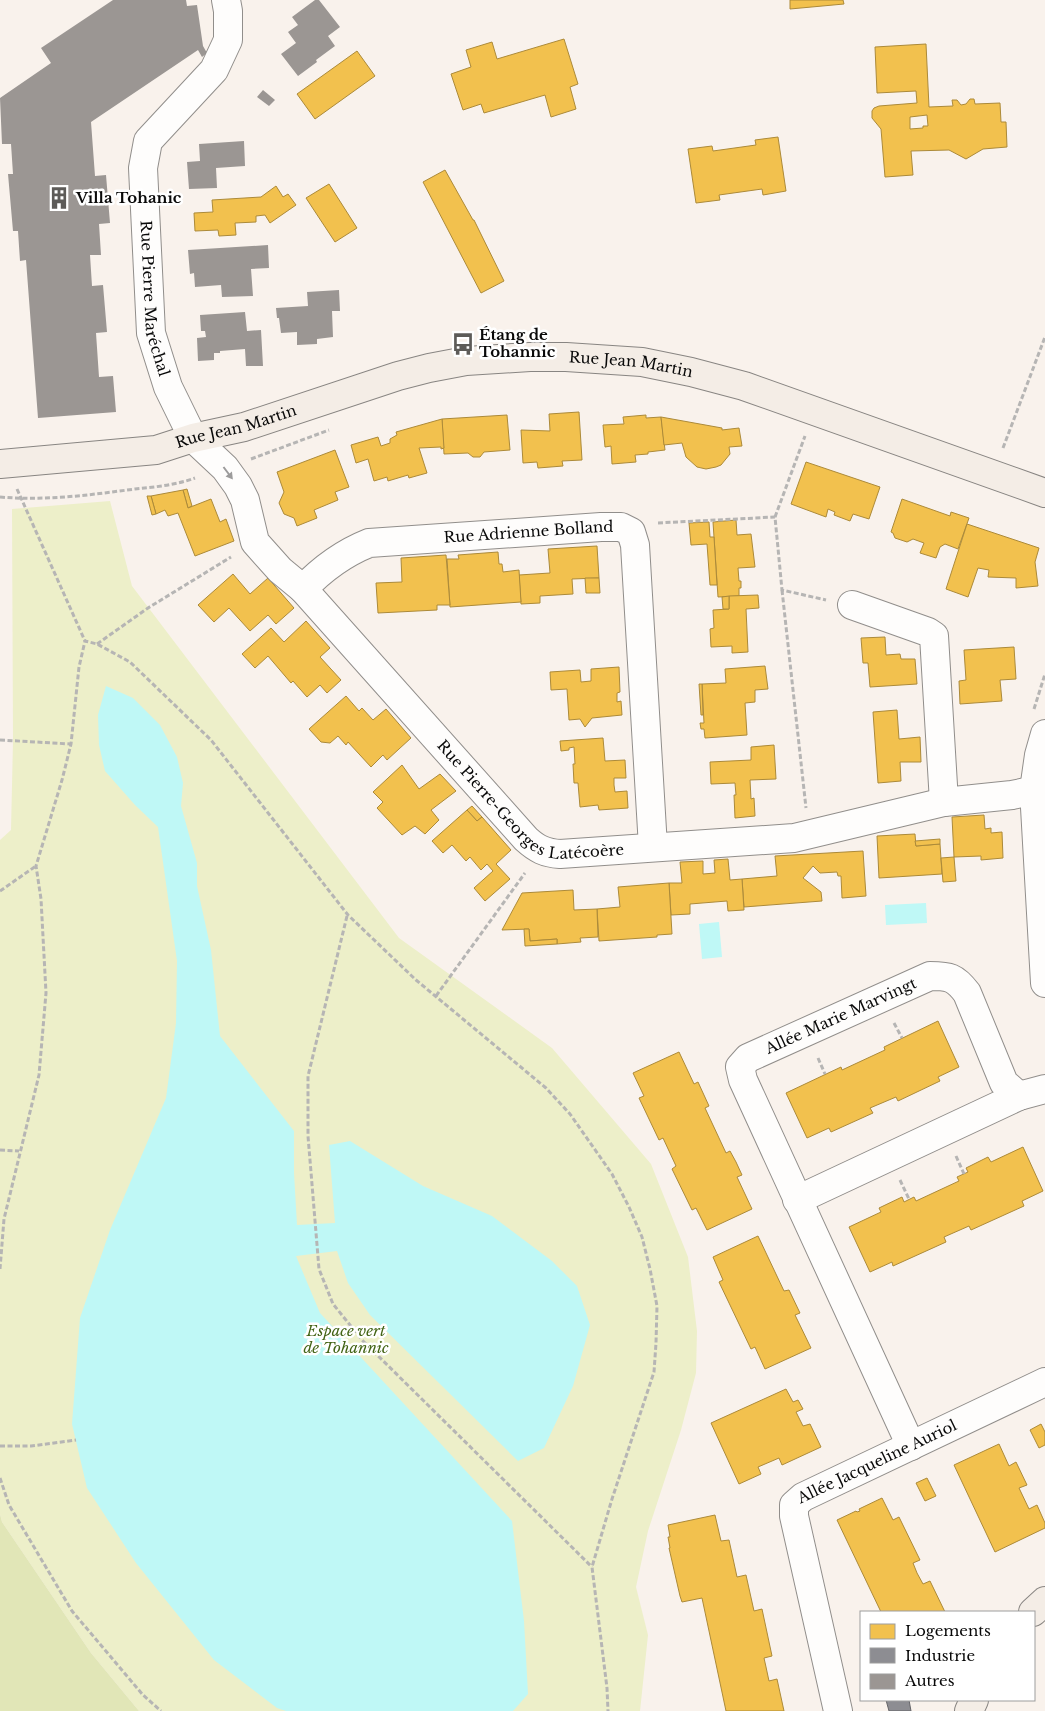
<svg xmlns="http://www.w3.org/2000/svg" width="1045" height="1711" viewBox="0 0 1045 1711" font-family="'Libre Baskerville',serif">
  <style>
    .green { fill: #edefc9 }
    .forest { fill: #e1e6b7 }
    .water { fill: #bff8f6 }
    .homes { fill: #f2c14e; stroke: #ac8a39; fill-rule: evenodd }
    .industry { fill: #8d8d92; stroke: #656569 }
    .building { fill: #9b9693 }
    .lines { fill: none; stroke-linecap: round; stroke-linejoin: round }
    .street-casing { stroke: #918e8b; stroke-width: 30 }
    .secondary-casing { stroke: #888582; stroke-width: 30 }
    .path { stroke: #b6b5b4; stroke-width: 3; stroke-dasharray: 5 2.5; stroke-linecap: butt }
    .street { stroke: #fefdfc; stroke-width: 28 }
    .secondary { stroke: #f4ede6; stroke-width: 28 }
    .oneway { fill: #9c9b9b }
    .labels { text-anchor: middle; stroke-width: 5; stroke-linejoin: round; paint-order: stroke }
    .poi-label { font-size: 15px; font-weight: bold; fill: #090909; stroke: #fff; text-anchor: start }
    .street-label { font-size: 15px; fill: #090909; stroke: #fff }
    .park-label { font-size: 15px; font-style: italic; fill: #436416; stroke: #fff }
  </style>
  <rect width="100%" height="100%" fill="#f9f2ec"/>
  <path class="green" d="M110,501L132,586L399,938L552,1048L651,1164L688,1257L697,1331L696,1373L681,1430L648,1531L636,1587L648,1635L640,1711H139L91,1653L2,1522L0,1514V840L11,830L13,741L12,509Z"/>
  <path class="forest" d="M0,1514L2,1522L91,1653L139,1711H0Z"/>
  <g class="water">
    <path d="M106,686L133,698L160,725L177,757L183,783L181,806L197,863V886L211,950L220,1036L294,1131V1173L297,1225L335,1223L329,1145L350,1141L423,1186L492,1216L552,1261L577,1286L590,1325L573,1386L544,1448L518,1461L370,1315L348,1283L337,1251L296,1256L320,1313L512,1521L524,1621L528,1694L513,1711H286L277,1708L214,1660L136,1563L87,1488L72,1424L80,1318L110,1230L166,1098L176,1023L177,961L158,827L135,805L105,771L99,745L98,715Z"/>
    <path d="M926,903L927,923L886,925L885,905Z"/>
    <path d="M719,922L722,957L702,959L699,924Z"/>
  </g>
  <g class="homes">
    <path d="M790,0H843L844,4L790,9Z"/>
    <path d="M564,39L578,84L570,87L576,109L551,117L545,95L484,113L481,104L463,110L451,74L471,67L466,50L492,42L497,59Z"/>
    <path d="M926,44L929,107L953,106L952,100H957L961,105L966,104L970,99H974L975,104L1000,103L1001,122H1006L1007,147L983,149L966,159L949,150L911,151L913,175L885,177L881,129L872,118V111L874,108L879,106L917,103L916,91L877,93L875,47ZM927,115L928,126H923V128L910,129V117Z"/>
    <path d="M357,51L375,76L315,119L297,94Z"/>
    <path d="M778,137L786,191L763,195L762,189L719,195L720,200L696,203L688,149L712,146L713,151L756,145L755,140Z"/>
    <path d="M445,170L473,220H474L504,281L481,293L423,182Z"/>
    <path d="M329,184L357,228L335,242L306,198Z"/>
    <path d="M276,186L283,197L288,194L296,205L270,223L265,215L256,216V222L235,223L236,235L219,236L218,230L195,231L194,213L213,212L212,200L261,197Z"/>
    <path d="M579,412L582,460L562,461L563,466L538,468L537,462L523,463L521,430L550,431L549,414Z"/>
    <path d="M507,415L510,450L484,452L480,457H473L468,453L444,454L442,419Z"/>
    <path d="M646,415V418L661,417L665,450L648,452V454L635,455L636,462L612,464L611,446L605,447L603,425L624,424L623,417Z"/>
    <path d="M661,417L722,428V430L739,428L742,446L729,447L730,454L721,465L716,467L706,469L697,467L686,457L682,443L664,445Z"/>
    <path d="M442,419L444,448L441,449V447L419,448L427,473L409,478L408,475L388,481L387,477L374,481L368,459L356,463L351,445L378,437L381,446L390,443V439L397,435L396,432Z"/>
    <path d="M335,450L349,487L335,492L338,500L314,510L317,518L297,526L294,518L284,514L279,503L284,492L277,472Z"/>
    <path d="M806,462L880,487L869,519L853,514L850,521L834,515L835,512L828,509L826,517L791,504Z"/>
    <path d="M187,489L192,506L188,508L183,490Z"/>
    <path d="M183,490L188,508L211,499L220,522L226,519L234,541L195,556L178,513L168,516L165,510L156,514L151,496Z"/>
    <path d="M147,496H151L156,514L152,515Z"/>
    <path d="M902,499L950,516L951,512L969,518L958,549L945,544L940,547L936,558L920,553L924,543L913,539L907,542L895,538L893,533L891,532Z"/>
    <path d="M736,520L737,535L751,534L755,567L738,568L739,581H741V588H739V596L718,597L713,522Z"/>
    <path d="M709,522L710,537H714L717,585H710L707,544L691,545L689,523Z"/>
    <path d="M967,524L1039,548L1035,562L1038,586L1016,588V578L988,577L989,570L978,568L968,597L946,589Z"/>
    <path d="M597,546L599,578L572,579L573,594L540,596V603L521,604L519,575L550,573L548,549Z"/>
    <path d="M498,552L499,564H502L503,572L519,570L521,602L450,607L447,559H459L458,555Z"/>
    <path d="M446,555L450,605H437V610L378,613L376,583L402,582L401,558Z"/>
    <path d="M233,574L250,594L268,578L294,608L276,624L268,615L250,631L229,608L214,622L198,605Z"/>
    <path d="M585,578H599L600,593H586Z"/>
    <path d="M758,595L759,608L746,609L748,652L732,653V646L711,647L710,629L714,628L713,610L729,609V596Z"/>
    <path d="M729,596V609H723L722,597Z"/>
    <path d="M306,621L330,648L320,657L341,680L327,693L320,685L307,697L293,681L291,683L268,656L255,668L242,654L271,628L284,642Z"/>
    <path d="M885,637L886,655L900,654L901,659H915L917,684L870,687L868,663H863L861,638Z"/>
    <path d="M1014,647L1016,679L1000,680L1002,701L960,704L959,681L966,680L964,650Z"/>
    <path d="M765,666L768,689L755,690V702L745,703L747,735L705,738L704,729H701L700,723H704L702,684L726,683L725,669Z"/>
    <path d="M619,667L620,692L617,693V702L621,701L622,715L592,718L585,727L580,719L569,720L567,689L551,690L550,672L580,670L581,682L591,681V669Z"/>
    <path d="M699,684H702L703,715H701Z"/>
    <path d="M346,696L359,711L362,708L373,720L386,709L411,738L387,760L383,755L371,767L348,742L346,745L338,736L330,743L321,742L309,729Z"/>
    <path d="M897,710L899,739L920,737L921,762H900L901,781L878,783L873,712Z"/>
    <path d="M603,738L605,761L625,760L626,778H614V785L615,792L627,791L628,808L599,810L598,805L580,807L578,783H574L573,764H575L574,747L569,748V750L561,751L560,741Z"/>
    <path d="M774,745L776,779L750,780L751,799L754,798L755,816L735,818L734,795H736L735,783L711,784L710,762L751,760V747Z"/>
    <path d="M402,765L419,789L440,774L456,791L431,810L439,820L425,834L415,826L402,835L377,808L383,802L373,792Z"/>
    <path d="M472,806L482,817L477,821L467,810Z"/>
    <path d="M467,810L477,821L482,817L511,850L496,864L510,879L485,901L474,888L493,871L487,864L481,870L470,857L466,861L452,845L443,853L432,841Z"/>
    <path d="M984,815L985,829L991,828V833L1002,832L1003,858L981,860V856L954,857L952,817Z"/>
    <path d="M915,834L916,846L940,844L942,874L879,878L877,836Z"/>
    <path d="M940,839V844L916,846L915,841Z"/>
    <path d="M863,851L866,896L842,898L841,876H838L837,872L820,873L813,866L803,878L821,892L822,901L744,907L742,879L777,876L775,856Z"/>
    <path d="M954,857L956,881L943,882L941,858Z"/>
    <path d="M728,859L730,880L742,879L744,910L728,911L727,901L690,904V914L671,915L669,883H682L680,862L703,861V874L715,873L714,860Z"/>
    <path d="M669,883L672,934L657,935V937L599,941L597,909L620,907L618,887Z"/>
    <path d="M573,890L574,910L597,909L598,937L580,938L581,942L557,944V939L530,941L529,929L502,930L522,893Z"/>
    <path d="M524,929H529L530,941L557,939V944L525,946Z"/>
    <path d="M938,1021L959,1067L938,1077L940,1081L898,1101L896,1097L870,1108L873,1113L831,1132L829,1128L807,1138L786,1093L841,1067L842,1070L885,1050L884,1047Z"/>
    <path d="M679,1052L694,1084L698,1082L709,1106L705,1108L726,1153L730,1151L736,1162L742,1175L737,1177L752,1209L707,1230L696,1208L692,1210L672,1169L676,1166L663,1138L659,1140L639,1098L644,1096L633,1073Z"/>
    <path d="M1023,1147L1043,1191L1022,1201L1024,1206L971,1230L969,1226L944,1237L946,1242L893,1266L892,1262L870,1272L849,1227L881,1212L879,1208L902,1197L904,1202L914,1197L916,1201L959,1181L957,1177L968,1172L966,1168L988,1157L991,1162Z"/>
    <path d="M758,1236L784,1291L789,1290L800,1313L795,1315L811,1348L765,1369L755,1347L751,1349L719,1282L723,1280L713,1257Z"/>
    <path d="M786,1389L793,1402L798,1400L803,1409L796,1412L803,1426L810,1424L821,1447L782,1465L779,1458L758,1467L761,1474L739,1484L711,1423Z"/>
    <path d="M1041,1424L1045,1432V1445L1039,1448L1030,1430Z"/>
    <path d="M999,1444L1009,1466L1016,1462L1027,1485L1019,1488L1029,1509L1037,1505L1045,1523V1528L995,1552L954,1465Z"/>
    <path d="M927,1478L936,1496L925,1501L916,1483Z"/>
    <path d="M882,1498L893,1520L899,1517L920,1560L913,1563L917,1573L923,1584L930,1581L945,1612H881L837,1520L856,1511L857,1512L860,1511L859,1509Z"/>
    <path d="M715,1515L721,1541L729,1540L737,1577L746,1575L754,1611L762,1609L772,1656L764,1658L766,1667L769,1681L777,1679L784,1711H726L702,1598L682,1602L680,1596L669,1548H670L668,1537H670L668,1525Z"/>
  </g>
  <path class="industry" d="M886,1700H909L911,1711H889Z"/>
  <g class="building">
    <path d="M113,0H186L187,6L197,5L203,46L207,53L202,57L198,50L91,122L95,176L106,175L110,223L99,224L101,255H90L92,286L103,285L107,332L96,333L99,377L113,376L116,412L38,418L26,260L20,261L18,231H13L8,174H13L11,144H2L0,98L51,63L41,48Z"/>
    <path d="M315,0H319L340,27L328,36L335,46L316,60L317,62L298,76L281,54L296,43L288,32L298,25L292,17Z"/>
    <path d="M263,90L275,100L269,106L257,97Z"/>
    <path d="M244,141L245,166L216,168L217,188L189,189L187,162L200,161L199,144Z"/>
    <path d="M268,245L269,268L251,269L253,296L222,297L221,285L195,287L194,273L190,274L188,250Z"/>
    <path d="M339,290L340,311H332L333,337L317,339V344L297,345V332L281,333L279,318H277L276,308L308,306L307,292Z"/>
    <path d="M245,312L247,331L261,330L263,366H246L245,349L220,351V353H214V360L198,361L197,338L206,337L205,331H201L200,315Z"/>
  </g>
  <g class="lines">
    <defs>
      <g id="street">
        <path id="s1" d="M226,0L228,11V40L214,70L148,141L143,168L151,333L168,387L193,438L225,468L238,486L245,500L255,542L280,570L303,589L526,839C537,849 545,853 560,854L794,838L944,802L1012,795L1045,788"/>
        <path id="s2" d="M303,589C322,569 344,553 369,543L601,527H621L631,532L635,545L653,847"/>
        <path d="M852,605L928,632L934,636L944,802"/>
        <path d="M1045,734L1039,755L1034,790L1045,983"/>
        <path d="M797,1200L1019,1096L1045,1089"/>
        <path id="s3" d="M911,1446L743,1080L740,1067L748,1058L930,976C949,976 955,977 967,993L1004,1083L1019,1096"/>
        <path id="s4" d="M838,1711L794,1516V1505L803,1497L1045,1382"/>
      </g>
      <g id="secondary">
        <path id="s5" d="M0,464L156,450L193,438L244,427L398,376L429,368L466,361L530,357H566L642,362L691,372L744,386L1045,493"/>
        <path d="M1033,1612L1045,1601"/>
        <path d="M969,1711L974,1700"/>
      </g>
    </defs>
    <use href="#street" class="street-casing"/>
    <use href="#secondary" class="secondary-casing"/>
    <g class="path">
      <path d="M1003,448L1045,337"/>
      <path d="M251,459L329,430"/>
      <path d="M17,489L85,641"/>
      <path d="M0,497C45,501 90,495 135,489C155,487 176,485 195,478"/>
      <path d="M775,517L805,436"/>
      <path d="M658,523L775,517L782,590L826,600"/>
      <path d="M782,590L806,808"/>
      <path d="M97,644L148,608L231,557"/>
      <path d="M1034,709L1045,674"/>
      <path d="M0,740L71,744"/>
      <path d="M0,891L36,866"/>
      <path d="M347,916L308,1076V1136L319,1269L333,1304L363,1341L592,1567"/>
      <path d="M436,996L525,873"/>
      <path d="M894,1023L902,1038"/>
      <path d="M818,1058L825,1074"/>
      <path d="M0,1150L19,1151"/>
      <path d="M956,1156L964,1174"/>
      <path d="M900,1180L909,1199"/>
      <path d="M0,1269L4,1219L39,1075L46,993L41,899L36,866L62,780L71,744L79,667L85,641L97,644L130,662L211,740L348,915L416,980L546,1088L570,1114L612,1174L629,1207L642,1237L650,1269L657,1306L656,1343L654,1372L612,1499L592,1567L607,1688L608,1711"/>
      <path d="M0,1446H31L76,1440"/>
      <path d="M0,1478L9,1505L72,1611L143,1695L161,1711"/>
    </g>
    <use href="#street" class="street"/>
    <use href="#secondary" class="secondary"/>
  </g>
  <defs><path id="oneway-solid" d="M-6-.8H1V-3.2L6.5 0L1 3.2V.8H-6Z" transform="scale(1.25)"/></defs>
  <use class="oneway" href="#oneway-solid" transform="translate(228 473) rotate(53)"/>
  <defs>
    <symbol id="building-bare" viewBox="-9 -9 18 18"><path d="M-4-6H4V6H1V3H-1V6H-4ZM-2.5-4.3h1.7v1.8h-1.7ZM.8-4.3h1.7v1.8H.8ZM-2.5-1h1.7V.8h-1.7ZM.8-1h1.7V.8H.8Z" fill="#5d5b58" stroke="#fff" stroke-width="2.5" paint-order="stroke"/></symbol>
    <symbol id="bus-bare" viewBox="-9 -9 18 18"><path d="M-5-6H5V4H4V6H2V4H-2V6H-4V4H-5ZM-3.5-4V0h7V-4ZM-3.5 1.2v1.5H-2V1.2ZM2 1.2v1.5H3.5V1.2Z" fill="#5d5b58" stroke="#fff" stroke-width="2.5" paint-order="stroke"/></symbol>
  </defs>
  <g fill-rule="evenodd">
    <use href="#building-bare" x="43" y="182" width="32" height="32"/>
    <use href="#bus-bare" x="447" y="328" width="32" height="32"/>
  </g>
  <g class="labels">
    <g class="poi-label">
      <text x="76" y="203">Villa Tohanic</text>
      <text x="479" y="340">Étang de<tspan x="479" dy="17">Tohannic</tspan></text>
    </g>
    <g class="street-label">
      <text dy="5" stroke="none"><textPath href="#s1" startOffset="329">Rue Pierre Maréchal</textPath></text>
      <text dy="5" stroke="none"><textPath href="#s5" startOffset="645">Rue Jean Martin</textPath></text>
      <text dy="5" stroke="none"><textPath href="#s5" startOffset="240">Rue Jean Martin</textPath></text>
      <text dy="5" stroke="none"><textPath href="#s2" startOffset="241">Rue Adrienne Bolland</textPath></text>
      <text dy="5" stroke="none"><textPath href="#s1" startOffset="990">Rue Pierre-Georges Latécoère</textPath></text>
      <text dy="5" stroke="none"><textPath href="#s3" startOffset="530">Allée Marie Marvingt</textPath></text>
      <text dy="5" stroke="none"><textPath href="#s4" startOffset="305">Allée Jacqueline Auriol</textPath></text>
    </g>
    <g class="park-label">
      <text x="346" y="1336">Espace vert<tspan x="346" dy="17">de Tohannic</tspan></text>
    </g>
  </g>
  <rect x="860" y="1611" width="175" height="90" fill="#ffffff" stroke="#9d9d9d"/>
  <rect x="870" y="1624" width="25" height="15" fill="#f2c14e" stroke="#9d9d9d"/>
  <text x="905" y="1636" font-size="15" fill="#090909">Logements</text>
  <rect x="870" y="1648" width="25" height="15" fill="#8d8d92" stroke="#9d9d9d"/>
  <text x="905" y="1661" font-size="15" fill="#090909">Industrie</text>
  <rect x="870" y="1674" width="25" height="15" fill="#9b9693" stroke="#9d9d9d"/>
  <text x="905" y="1686" font-size="15" fill="#090909">Autres</text>
</svg>
